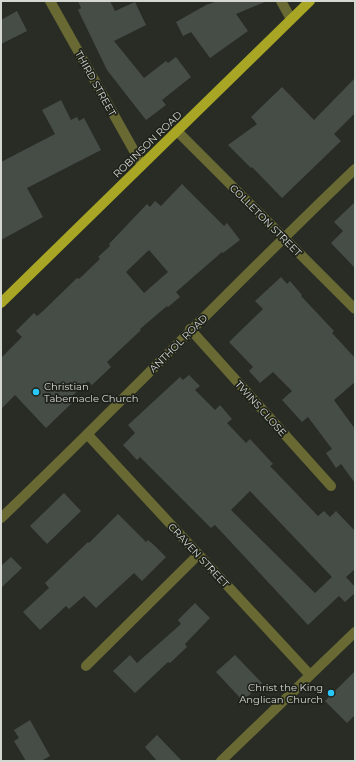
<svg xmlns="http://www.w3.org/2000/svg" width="356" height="762" viewBox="0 0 356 762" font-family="Montserrat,sans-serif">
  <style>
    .building { fill: #464d47; fill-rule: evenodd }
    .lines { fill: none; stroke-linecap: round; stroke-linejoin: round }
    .minor { stroke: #696933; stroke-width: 10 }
    .major { stroke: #a8a624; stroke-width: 10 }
    .poi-dot { fill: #28c8ff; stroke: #1f221b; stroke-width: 1.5 }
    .labels { text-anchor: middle; stroke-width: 3.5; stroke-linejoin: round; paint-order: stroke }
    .street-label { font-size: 10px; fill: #d5d7d2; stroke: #1f221b }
    .poi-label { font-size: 10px; fill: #d5d7d2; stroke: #1f221b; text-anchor: start }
  </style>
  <rect width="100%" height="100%" fill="#282c25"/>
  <g class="building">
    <path d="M78,1H110L115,11L135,2L146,25L114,41L144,78L166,61L168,63L176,57L191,77L162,100L166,105L146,120L107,70L78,10L81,8Z"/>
    <path d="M218,1H267L236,14L248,31L210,58L191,32L183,36L176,22L206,5Z"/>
    <path d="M17,11L27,31L1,44V20Z"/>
    <path d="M355,78V113L334,134L341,141L282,198L252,167L251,168L228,145L257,124L251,117L282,87L314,120Z"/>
    <path d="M61,100L71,120L77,117L79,121L84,118L101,150L27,188L43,217L1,240V162L55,134L42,110Z"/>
    <path d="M182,184L224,226L227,223L240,240L223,253L222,252L176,292L180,297L168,307L167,306L140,329L141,330L107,362L111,367L92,385L88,381L68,400L72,403L46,428L15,395L1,409V358L22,337L16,331L34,313L37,316L44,310L77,278L79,279L100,259L98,257L110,246L109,244L147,204L150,207L155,201L161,206ZM149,250L168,272L144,293L126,272Z"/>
    <path d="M355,202V268L331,243L343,231L334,222Z"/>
    <path d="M281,277L287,284L290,281L302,295L301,296L334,331L332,333L355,358V382L334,400L355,429V483L341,464L336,468L326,453L332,449L308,417L302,422L282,400L292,391L273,372L260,383L249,371L253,367L229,342L263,309L255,301Z"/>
    <path d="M189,375L200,386L195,390L215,410L220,405L232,419L227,423L246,443L250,439L273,464L270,466L318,516L324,511L330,517L336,511L355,531V569L346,577L355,587V593L345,602L339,596L308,625L215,525L211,528L140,457L137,460L123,445L135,433L128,425L180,377L183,380ZM250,491L332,577L315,593L231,510Z"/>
    <path d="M64,493L81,511L47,544L30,526Z"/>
    <path d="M118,514L146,542L148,540L154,545L166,557L142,581L134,573L96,608L84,596L69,609L66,606L40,630L23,612L49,588L45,583L88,542L89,543Z"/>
    <path d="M11,557L22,568L1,588V566Z"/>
    <path d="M195,603L210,618L185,644L187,647L170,663L168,662L135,693L113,671L130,655L137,663L181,624L178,620Z"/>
    <path d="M235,655L262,683L243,701L216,672Z"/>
    <path d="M355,671V715L347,723L325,701Z"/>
    <path d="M30,720L50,756L41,761H26L14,741L19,738L14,730Z"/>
    <path d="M157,735L182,761H157L145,747Z"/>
  </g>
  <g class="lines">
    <g class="minor">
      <path d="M50,1L142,165"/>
      <path d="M281,1L291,19"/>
      <path d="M177,131L355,309"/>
      <path d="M190,329L331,486"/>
      <path d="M88,435L310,675"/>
      <path d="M1,518C121,404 235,283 355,169"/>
      <path d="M86,666L198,555"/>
      <path d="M221,761L355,632"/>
    </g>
    <path class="major" d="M1,303L310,1"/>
  </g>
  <g class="poi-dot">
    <circle cx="36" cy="392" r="4"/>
    <circle cx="331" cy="693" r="4"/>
  </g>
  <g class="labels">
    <g class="street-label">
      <text transform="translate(96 83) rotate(61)" y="4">THIRD STREET</text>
      <text transform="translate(147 144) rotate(-44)" y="4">ROBINSON ROAD</text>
      <text transform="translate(266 220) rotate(45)" y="4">COLLETON STREET</text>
      <text transform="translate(178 343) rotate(-45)" y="4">ANTHOL ROAD</text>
      <text transform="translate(261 408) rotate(48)" y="4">TWINS CLOSE</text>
      <text transform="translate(199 555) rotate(47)" y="4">CRAVEN STREET</text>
    </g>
    <g class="poi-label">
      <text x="44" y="390">Christian<tspan x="44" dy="12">Tabernacle Church</tspan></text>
      <text x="323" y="691" text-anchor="end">Christ the King<tspan x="323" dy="12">Anglican Church</tspan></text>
    </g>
  </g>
  <rect width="356" height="762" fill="none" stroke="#d5d7d2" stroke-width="4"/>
</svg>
